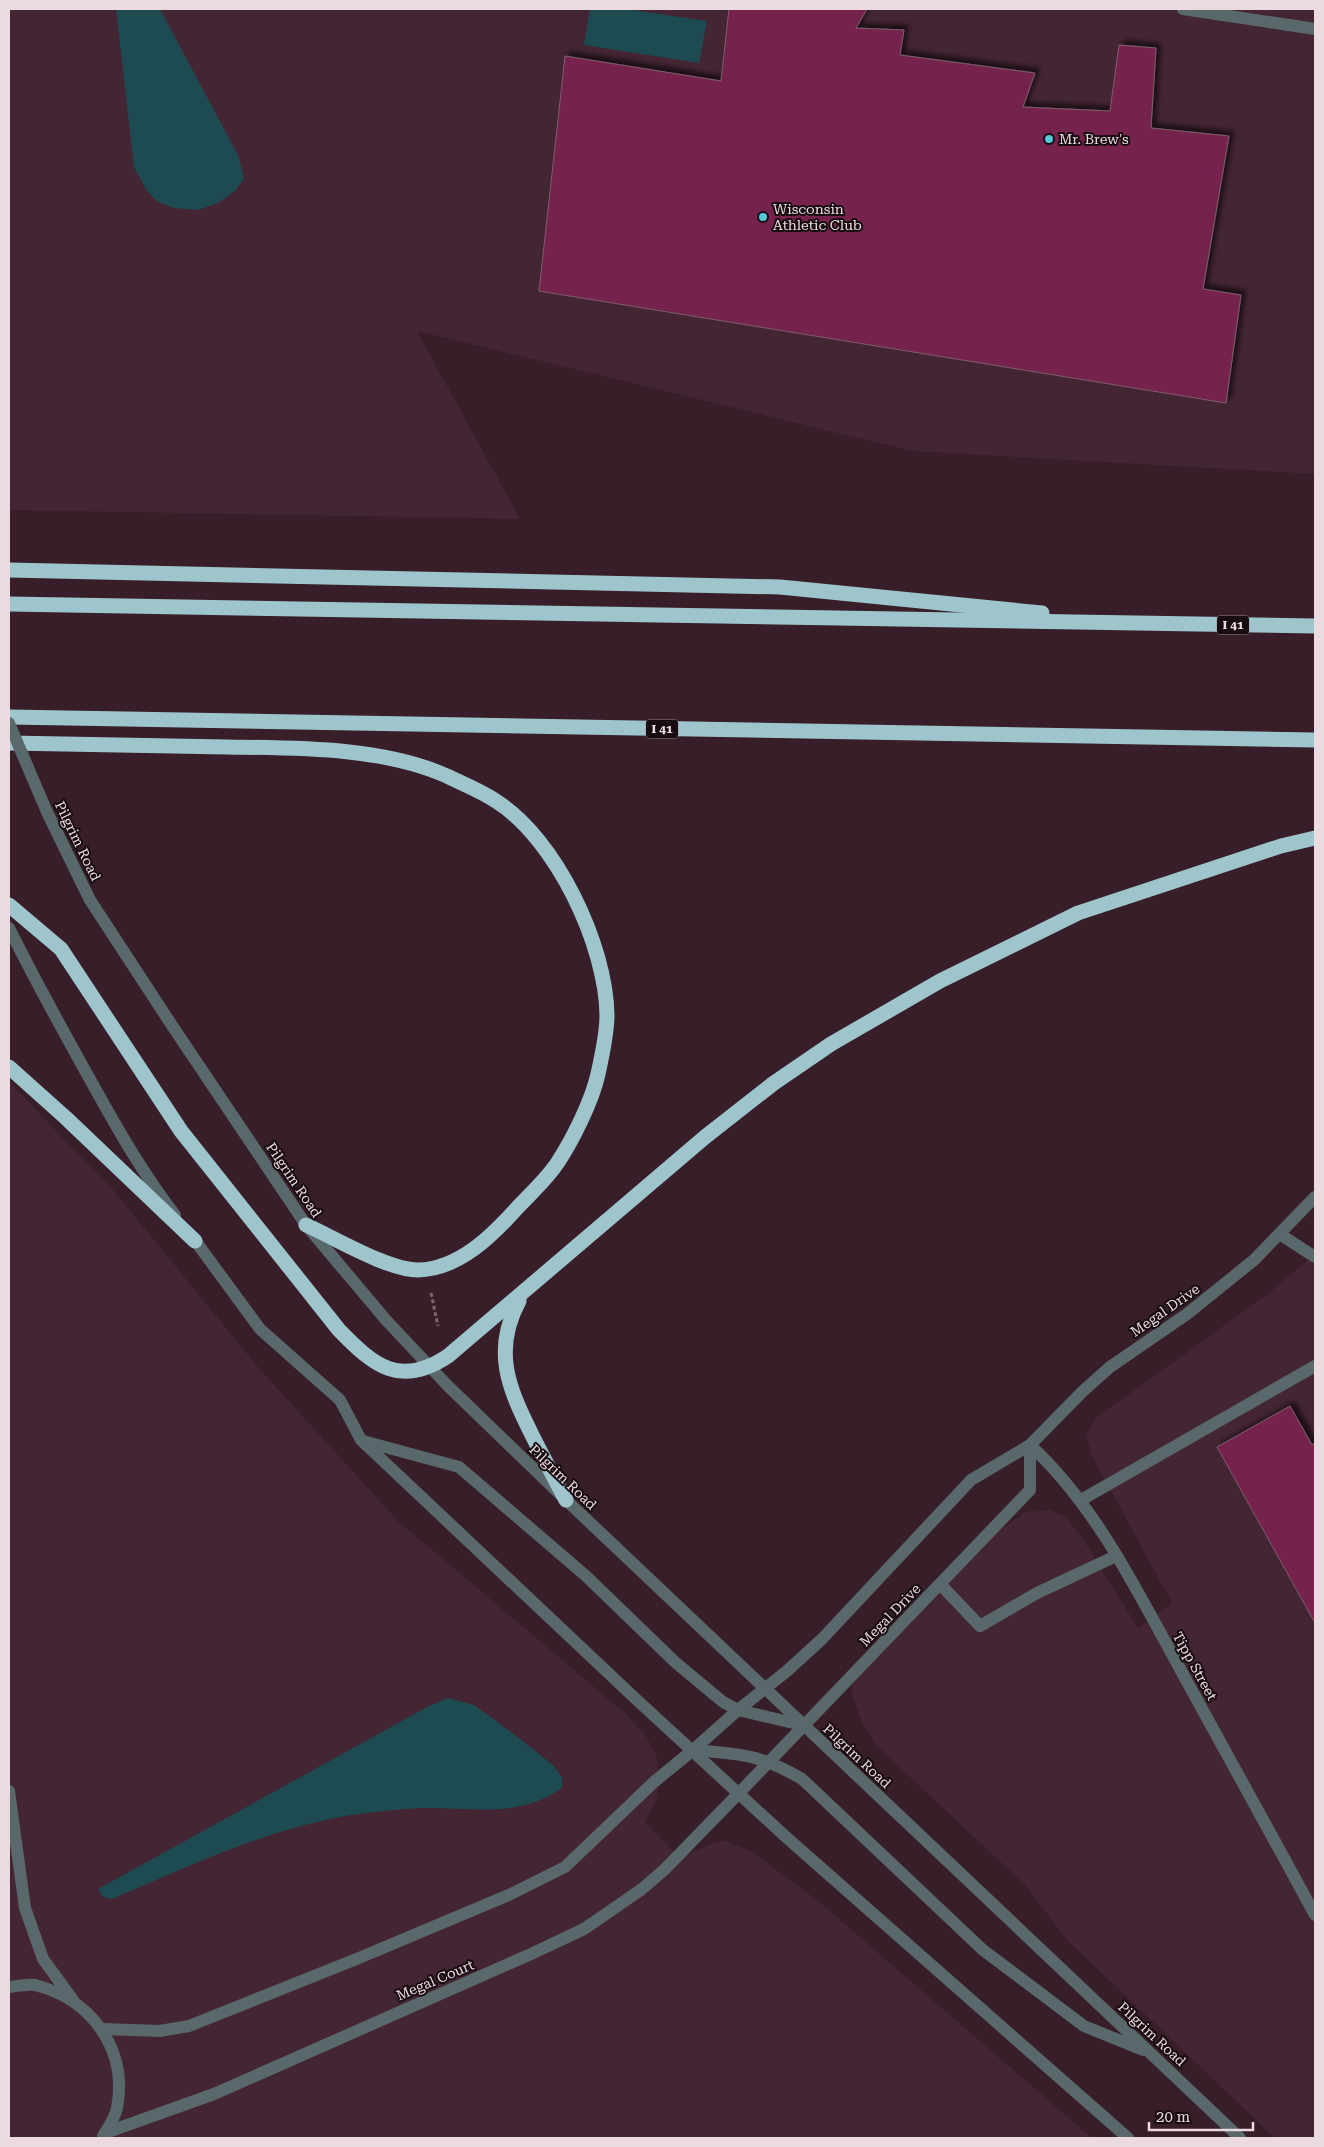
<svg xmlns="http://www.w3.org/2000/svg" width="1324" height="2147" viewBox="0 0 1324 2147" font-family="'Roboto Serif',serif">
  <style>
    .built { fill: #442534 }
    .water { fill: #1d4b51 }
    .building { fill: #75204e; stroke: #7d5f6c; filter: url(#shadow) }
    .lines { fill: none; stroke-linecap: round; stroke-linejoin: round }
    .path { stroke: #7b656f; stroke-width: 3; stroke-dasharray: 4 2.5; stroke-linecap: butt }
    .service { stroke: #59696b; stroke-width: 12 }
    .minor { stroke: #59696b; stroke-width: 12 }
    .tertiary { stroke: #59696b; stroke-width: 12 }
    .motorway { stroke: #9ec5cb; stroke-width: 15 }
    .tertiary-bridge { stroke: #59696b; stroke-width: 12 }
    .poi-dot { fill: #53cbda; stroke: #170c11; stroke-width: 2 }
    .labels { text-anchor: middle; stroke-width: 4; stroke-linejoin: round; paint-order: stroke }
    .shield { fill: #170c11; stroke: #ac9ca3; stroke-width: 1 }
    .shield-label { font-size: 12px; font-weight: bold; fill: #ecdae1 }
    .poi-label { font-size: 14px; fill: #ecdae1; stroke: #170c11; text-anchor: start }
    .street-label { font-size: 14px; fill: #ecdae1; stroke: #170c11 }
  </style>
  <defs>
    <filter id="shadow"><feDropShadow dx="4.5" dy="-4.5" stdDeviation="2.5" flood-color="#0009"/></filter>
  </defs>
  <rect width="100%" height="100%" fill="#371e29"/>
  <g class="built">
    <path d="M9,9H1315V474L912,451L417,331L520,519L9,510Z"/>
    <path d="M9,1082L114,1191L257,1366L398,1521L626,1714L646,1736L657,1757L659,1783L656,1801L645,1822L680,1858L713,1843L724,1841L751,1851L817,1900L1092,2138H9Z"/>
    <path d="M1315,1254V2138H1275L1067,1940L1025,1885L876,1745L861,1720L851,1690L859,1664L954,1562L1026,1512L1050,1510L1065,1517L1081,1536L1138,1628L1172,1603L1092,1456L1086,1434L1096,1418L1269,1293Z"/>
  </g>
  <g class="water">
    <path d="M116,9H160L239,157L244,179L235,191L218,203L198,210L174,208L158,202L147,191L134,167Z"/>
    <path d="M590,9H626L707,21L699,63L584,45Z"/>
    <path d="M448,1698L474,1705L515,1735L553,1765L562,1777V1788C519,1819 471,1807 423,1808C399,1809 374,1812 351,1815C267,1829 189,1866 112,1899L103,1897L98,1889L429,1706Z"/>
  </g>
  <g class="building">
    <path d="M729,9H867L856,28L904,30L900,55L1035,73L1023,107L1110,111L1119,45L1156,48L1151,128L1229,136L1203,289L1241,295L1226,403L539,291L565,56L721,81Z"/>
    <path d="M1290,1406L1312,1445L1315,1443V1623L1217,1447Z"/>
  </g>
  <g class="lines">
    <path class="path" d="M431,1293L438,1326"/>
    <g class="service">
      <path d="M1183,9L1315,29"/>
      <path d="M1281,1235L1315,1257"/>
      <path d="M1081,1500L1315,1366"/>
      <path d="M940,1584L980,1626L1037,1593L1116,1556"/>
      <path d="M9,1791L25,1908L43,1959L73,2000"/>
      <path d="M9,1987C17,1986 28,1984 35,1985C92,1999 128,2050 117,2108C115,2118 108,2128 103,2136"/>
      <path d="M103,2029L160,2031L189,2026L359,1958L511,1894L565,1867L654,1782L693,1750"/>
      <path d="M105,2133L214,2094L531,1954L584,1929L642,1889L665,1869L739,1793"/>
    </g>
    <g class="minor">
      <path d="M1030,1445C1096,1506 1136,1589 1179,1667C1224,1749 1270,1832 1315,1915"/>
      <path d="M693,1750L738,1710L787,1671L822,1639L971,1480L1030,1445L1083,1391L1110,1367L1187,1314L1254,1260L1315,1197"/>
      <path d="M739,1793L1030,1490V1445"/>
    </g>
    <g class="tertiary">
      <path d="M47,812L90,900L173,1027L306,1225L386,1320L448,1386L566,1500L1240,2138"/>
      <path d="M9,928C35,980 63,1031 92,1083C117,1128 143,1174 175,1215"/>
      <path d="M191,1235L260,1329L340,1400L361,1440L638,1701L786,1837L1128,2138"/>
      <path d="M363,1441L459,1467L586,1576L675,1662L723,1702L738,1710L802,1725"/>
      <path d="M693,1750C741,1754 759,1754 802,1779L983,1950L1084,2026L1143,2050"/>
    </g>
    <g class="motorway">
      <path d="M9,570L780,587L1042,613"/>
      <path d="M9,604L1315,626"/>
      <path d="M9,717L1315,740"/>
      <path d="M9,743C81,745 154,745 227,747C297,748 382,747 447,776C463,784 481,791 496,801C556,839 606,945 607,1015C607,1033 602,1056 598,1074C592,1101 573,1139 558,1162C547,1179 531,1193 518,1207C492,1236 459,1269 418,1270C388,1270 335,1238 306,1225"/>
      <path d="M9,905L61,949L181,1131L339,1330C374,1366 400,1388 448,1356L705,1137L774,1083L831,1044L940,981L1078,913L1281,846L1315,838"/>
      <path d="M9,1067L66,1118L195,1241"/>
      <path d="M519,1301C492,1351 509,1389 532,1435C543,1457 555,1479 566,1500"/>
    </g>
    <path class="tertiary-bridge" d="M9,723L47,812"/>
  </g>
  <g class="poi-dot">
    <circle cx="1049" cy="139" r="5"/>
    <circle cx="763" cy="217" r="5"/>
  </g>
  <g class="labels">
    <g class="shield">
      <rect x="1217" y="615.5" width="32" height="19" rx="4"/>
      <rect x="646" y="719.5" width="32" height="19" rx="4"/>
    </g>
    <g class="shield-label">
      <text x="1233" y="629">I 41</text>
      <text x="662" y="733">I 41</text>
    </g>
    <g class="poi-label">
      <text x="1059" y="144">Mr. Brew's</text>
      <text x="773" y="214">Wisconsin<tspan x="773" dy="16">Athletic Club</tspan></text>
    </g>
    <g class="street-label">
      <text transform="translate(78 841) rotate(64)" y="5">Pilgrim Road</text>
      <text transform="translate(294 1180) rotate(56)" y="5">Pilgrim Road</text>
      <text transform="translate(1165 1310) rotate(-35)" y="5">Megal Drive</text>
      <text transform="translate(563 1477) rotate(44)" y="5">Pilgrim Road</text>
      <text transform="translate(890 1615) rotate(-46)" y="5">Megal Drive</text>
      <text transform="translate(1195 1666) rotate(61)" y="5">Tipp Street</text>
      <text transform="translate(857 1756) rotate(43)" y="5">Pilgrim Road</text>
      <text transform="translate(435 1980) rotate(-23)" y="5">Megal Court</text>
      <text transform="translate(1152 2034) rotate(43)" y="5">Pilgrim Road</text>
    </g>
  </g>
  <rect width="1324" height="2147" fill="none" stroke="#ecdae1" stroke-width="20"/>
  <path d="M1149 2122v8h104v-8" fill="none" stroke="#ecdae1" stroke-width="2.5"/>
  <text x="1156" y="2122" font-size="15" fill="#ecdae1" stroke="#170c11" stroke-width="4" paint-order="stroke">20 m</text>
</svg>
